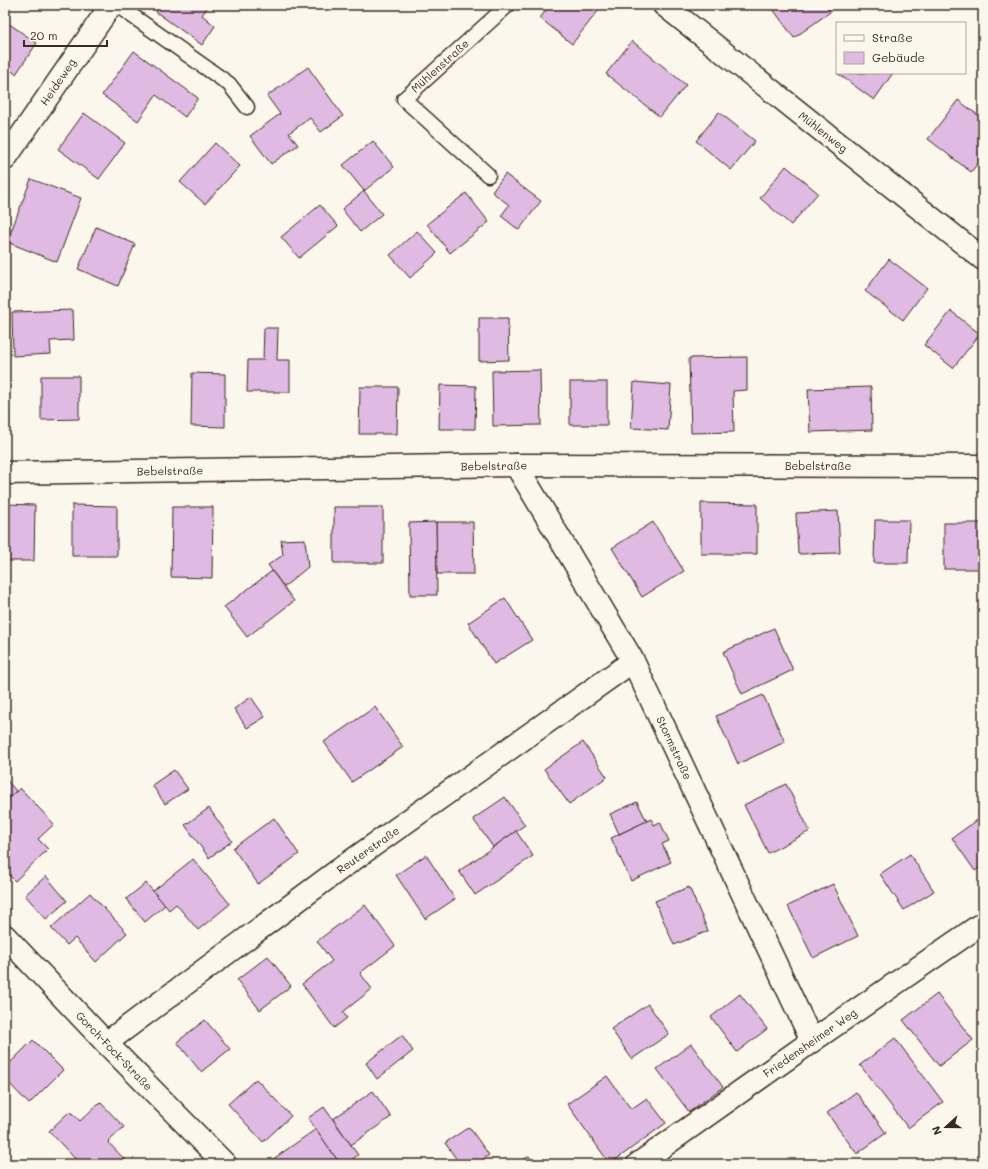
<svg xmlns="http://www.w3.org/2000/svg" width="988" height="1169" viewBox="0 0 988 1169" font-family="Mali,sans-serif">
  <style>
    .building { fill: #dfbae3; stroke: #3b2a1e }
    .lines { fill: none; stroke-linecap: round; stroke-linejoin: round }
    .service-casing { stroke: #3b2a1e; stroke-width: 17 }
    .minor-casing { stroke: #3b2a1e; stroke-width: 25 }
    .service { stroke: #fbf7ec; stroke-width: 14 }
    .minor { stroke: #fbf7ec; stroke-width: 22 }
    .labels { text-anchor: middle; stroke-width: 3; stroke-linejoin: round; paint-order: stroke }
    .street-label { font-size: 11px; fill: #3b2a1e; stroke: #fbf7ec }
  </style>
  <rect width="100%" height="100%" fill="#fbf7ec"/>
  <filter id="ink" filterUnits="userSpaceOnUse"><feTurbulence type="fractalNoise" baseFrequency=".025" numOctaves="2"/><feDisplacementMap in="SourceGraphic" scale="8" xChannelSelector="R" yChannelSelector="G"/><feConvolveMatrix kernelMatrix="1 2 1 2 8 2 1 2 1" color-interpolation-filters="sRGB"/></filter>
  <g filter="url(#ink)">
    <g class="building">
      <path d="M160,5H209L202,15L215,26L202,45L156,12Z"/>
      <path d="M550,5H590L598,11L572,44L540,18Z"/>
      <path d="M770,5H825L830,12L794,38Z"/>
      <path d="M5,21L37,43L16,74L5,67Z"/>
      <path d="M632,41L686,85L660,117L606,74Z"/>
      <path d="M134,51L198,98L185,117L156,95L138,121L102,95Z"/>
      <path d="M308,67L343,116L321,132L310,118L289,133L298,145L271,164L250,136L280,114L267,96Z"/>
      <path d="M837,73H893L874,100Z"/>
      <path d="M958,100L983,119V157L971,172L928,139Z"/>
      <path d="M719,112L755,141L731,170L696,141Z"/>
      <path d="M84,113L125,143L99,179L58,149Z"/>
      <path d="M373,141L394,167L364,191L343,165Z"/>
      <path d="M215,143L240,166L205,204L180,182Z"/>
      <path d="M786,166L818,193L791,225L760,198Z"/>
      <path d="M505,174L541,201L519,230L501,216L509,205L492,192Z"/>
      <path d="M31,179L81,198L57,262L7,242Z"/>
      <path d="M364,191L382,214L360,232L342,209Z"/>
      <path d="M466,193L489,222L450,253L427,224Z"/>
      <path d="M320,205L338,226L299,258L281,237Z"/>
      <path d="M96,227L135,244L118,286L78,269Z"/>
      <path d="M417,231L437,253L410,278L390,255Z"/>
      <path d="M889,259L927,288L903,320L865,291Z"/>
      <path d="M73,310L74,340L50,341L51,354L13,356L12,312Z"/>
      <path d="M951,311L980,334L953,368L924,345Z"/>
      <path d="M479,318H508L509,360L479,361Z"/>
      <path d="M264,328H278L277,360H290V392H247L248,360H263Z"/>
      <path d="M747,357V390L733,391L734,432L691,433L689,358Z"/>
      <path d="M540,370L541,425L493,426L492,371Z"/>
      <path d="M192,373L225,374V427L191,426Z"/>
      <path d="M41,376H79V419L41,420Z"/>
      <rect x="570" y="382" width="37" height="43"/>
      <path d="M634,382L671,385L668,430L631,428Z"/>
      <path d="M440,385L476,386L475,429H439Z"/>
      <path d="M360,387H398L397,434H359Z"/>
      <path d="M871,387L872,430L810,432L808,389Z"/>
      <path d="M701,503L757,504V554H701Z"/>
      <path d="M5,504L35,505L34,561H5Z"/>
      <path d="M72,505L117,506V556H72Z"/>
      <path d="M172,507H213L212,578L171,577Z"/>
      <rect x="334" y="507" width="49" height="56"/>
      <path d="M838,511L840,553L798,554L796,513Z"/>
      <path d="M875,520H909L908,563H874Z"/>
      <path d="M436,522H473L474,574H437Z"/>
      <path d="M436,522L437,595H410L409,523Z"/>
      <path d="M653,522L684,571L642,597L612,548Z"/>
      <rect x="944" y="523" width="39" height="46"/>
      <path d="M305,539L308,567L284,587L268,565L283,555L281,540Z"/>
      <path d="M272,571L294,601L247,637L224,607Z"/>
      <path d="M505,598L532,640L494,664L468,623Z"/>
      <path d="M774,628L793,670L742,694L723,652Z"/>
      <path d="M763,695L785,742L738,764L716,716Z"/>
      <path d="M251,697L265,717L247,728L234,709Z"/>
      <path d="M375,707L403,747L352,782L324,742Z"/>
      <path d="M583,742L607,777L569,804L544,769Z"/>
      <path d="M174,770L188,789L165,804L152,785Z"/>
      <path d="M5,778L16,791L8,799L5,796Z"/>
      <path d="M786,784L810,831L768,853L744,805Z"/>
      <path d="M20,788L54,824L38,839L48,849L15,881L5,871V796L8,799Z"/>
      <path d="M505,797L525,825L493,847L473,819Z"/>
      <path d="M637,802L647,821L619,834L610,814Z"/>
      <path d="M209,808L232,841L209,858L185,825Z"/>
      <path d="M983,816V865L975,871L952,838Z"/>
      <path d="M274,818L299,854L258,884L233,848Z"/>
      <path d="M651,819L654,825L660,822L669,841L662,844L671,862L631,881L611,838Z"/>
      <path d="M516,831L533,856L475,895L459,871Z"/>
      <path d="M910,854L934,891L904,910L880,874Z"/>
      <path d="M426,855L455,899L425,919L396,875Z"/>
      <path d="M193,859L230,904L198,930L176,904L169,910L153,891Z"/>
      <path d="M46,876L67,901L46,919L25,895Z"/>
      <path d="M146,883L165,905L145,922L126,899Z"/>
      <path d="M833,884L858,936L813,958L788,906Z"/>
      <path d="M689,887L708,931L674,945L655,901Z"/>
      <path d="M90,893L127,933L96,962L75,938L67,945L51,928Z"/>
      <path d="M365,905L395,946L360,973L372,989L343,1012L347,1018L334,1028L302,984L332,961L317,941Z"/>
      <path d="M268,956L291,986L260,1010L237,980Z"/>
      <path d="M740,994L767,1029L737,1052L711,1017Z"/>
      <path d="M937,994L973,1040L939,1066L903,1020Z"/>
      <path d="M648,1004L669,1034L632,1059L611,1029Z"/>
      <path d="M205,1020L230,1049L201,1072L177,1042Z"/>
      <path d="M402,1035L413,1051L377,1079L366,1063Z"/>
      <path d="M895,1038L943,1102L908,1128L860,1065Z"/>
      <path d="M33,1040L63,1070L29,1104L5,1079V1068Z"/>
      <path d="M691,1044L723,1087L689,1112L657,1069Z"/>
      <path d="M607,1076L631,1109L647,1098L666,1123L610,1164L567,1104Z"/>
      <path d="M256,1079L291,1116L263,1142L228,1104Z"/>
      <path d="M373,1091L391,1117L351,1145L333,1119Z"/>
      <path d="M856,1092L886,1133L857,1154L827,1113Z"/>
      <path d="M100,1102L124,1127L108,1142L126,1161L123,1164H80L49,1131L70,1111L80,1121Z"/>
      <path d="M324,1107L358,1155L346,1164H340L308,1118Z"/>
      <path d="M469,1127L489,1155L477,1164H460L445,1143Z"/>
      <path d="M316,1129L340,1164H270L269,1162Z"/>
      <path d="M529,1156L535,1164H518Z"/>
    </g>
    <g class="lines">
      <defs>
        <g id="service">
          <path d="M117,5L229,84L247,107"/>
          <path d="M488,175L404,99L508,5"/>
        </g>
        <g id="minor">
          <path d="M664,5L983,259"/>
          <path d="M5,159L111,5"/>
          <path d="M516,465L633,661L812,1041"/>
          <path d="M5,473L516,465L983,466"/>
          <path d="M5,936L106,1043L225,1164"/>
          <path d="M106,1043L340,869L633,661"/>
          <path d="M638,1164L812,1041L983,923"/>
        </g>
      </defs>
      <use href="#service" class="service-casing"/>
      <use href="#minor" class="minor-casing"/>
      <use href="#service" class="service"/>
      <use href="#minor" class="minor"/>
    </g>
  </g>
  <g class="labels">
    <g class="street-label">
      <text transform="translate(440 66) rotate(-42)" y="4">Mühlenstraße</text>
      <text transform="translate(58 82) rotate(-56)" y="4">Heideweg</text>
      <text transform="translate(823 132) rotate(38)" y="4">Mühlenweg</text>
      <text transform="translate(494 466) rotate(-1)" y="4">Bebelstraße</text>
      <text x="818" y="470">Bebelstraße</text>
      <text transform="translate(170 471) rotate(-1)" y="4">Bebelstraße</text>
      <text transform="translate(674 748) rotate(65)" y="4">Stormstraße</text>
      <text transform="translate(368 850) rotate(-35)" y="4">Reuterstraße</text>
      <text transform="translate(810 1043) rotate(-35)" y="4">Friedensheimer Weg</text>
      <text transform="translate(114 1051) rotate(46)" y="4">Gorch-Fock-Straße</text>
    </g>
  </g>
  <rect width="988" height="1169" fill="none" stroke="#fbf7ec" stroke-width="20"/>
  <rect x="10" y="10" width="968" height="1149" fill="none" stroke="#3b2a1e" stroke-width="1.5" filter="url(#ink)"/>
  <rect x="836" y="22" width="130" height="52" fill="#fbf7ec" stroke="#aea59a"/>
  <rect x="844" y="35" width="20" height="6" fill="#fbf7ec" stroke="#aea59a"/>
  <text x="872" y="42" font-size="12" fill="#3b2a1e">Straße</text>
  <rect x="844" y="52" width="20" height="12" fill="#dfbae3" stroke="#aea59a"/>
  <text x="872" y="62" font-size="12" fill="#3b2a1e">Gebäude</text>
  <g transform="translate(946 1127) rotate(249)" stroke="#fbf7ec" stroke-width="3" paint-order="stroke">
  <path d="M0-3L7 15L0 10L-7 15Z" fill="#3b2a1e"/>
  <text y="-6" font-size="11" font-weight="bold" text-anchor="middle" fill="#3b2a1e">N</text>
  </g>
  <path d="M24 40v6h83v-6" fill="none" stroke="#3b2a1e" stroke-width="2"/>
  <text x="30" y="40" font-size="12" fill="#3b2a1e" stroke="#fbf7ec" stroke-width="3" paint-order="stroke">20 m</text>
</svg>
